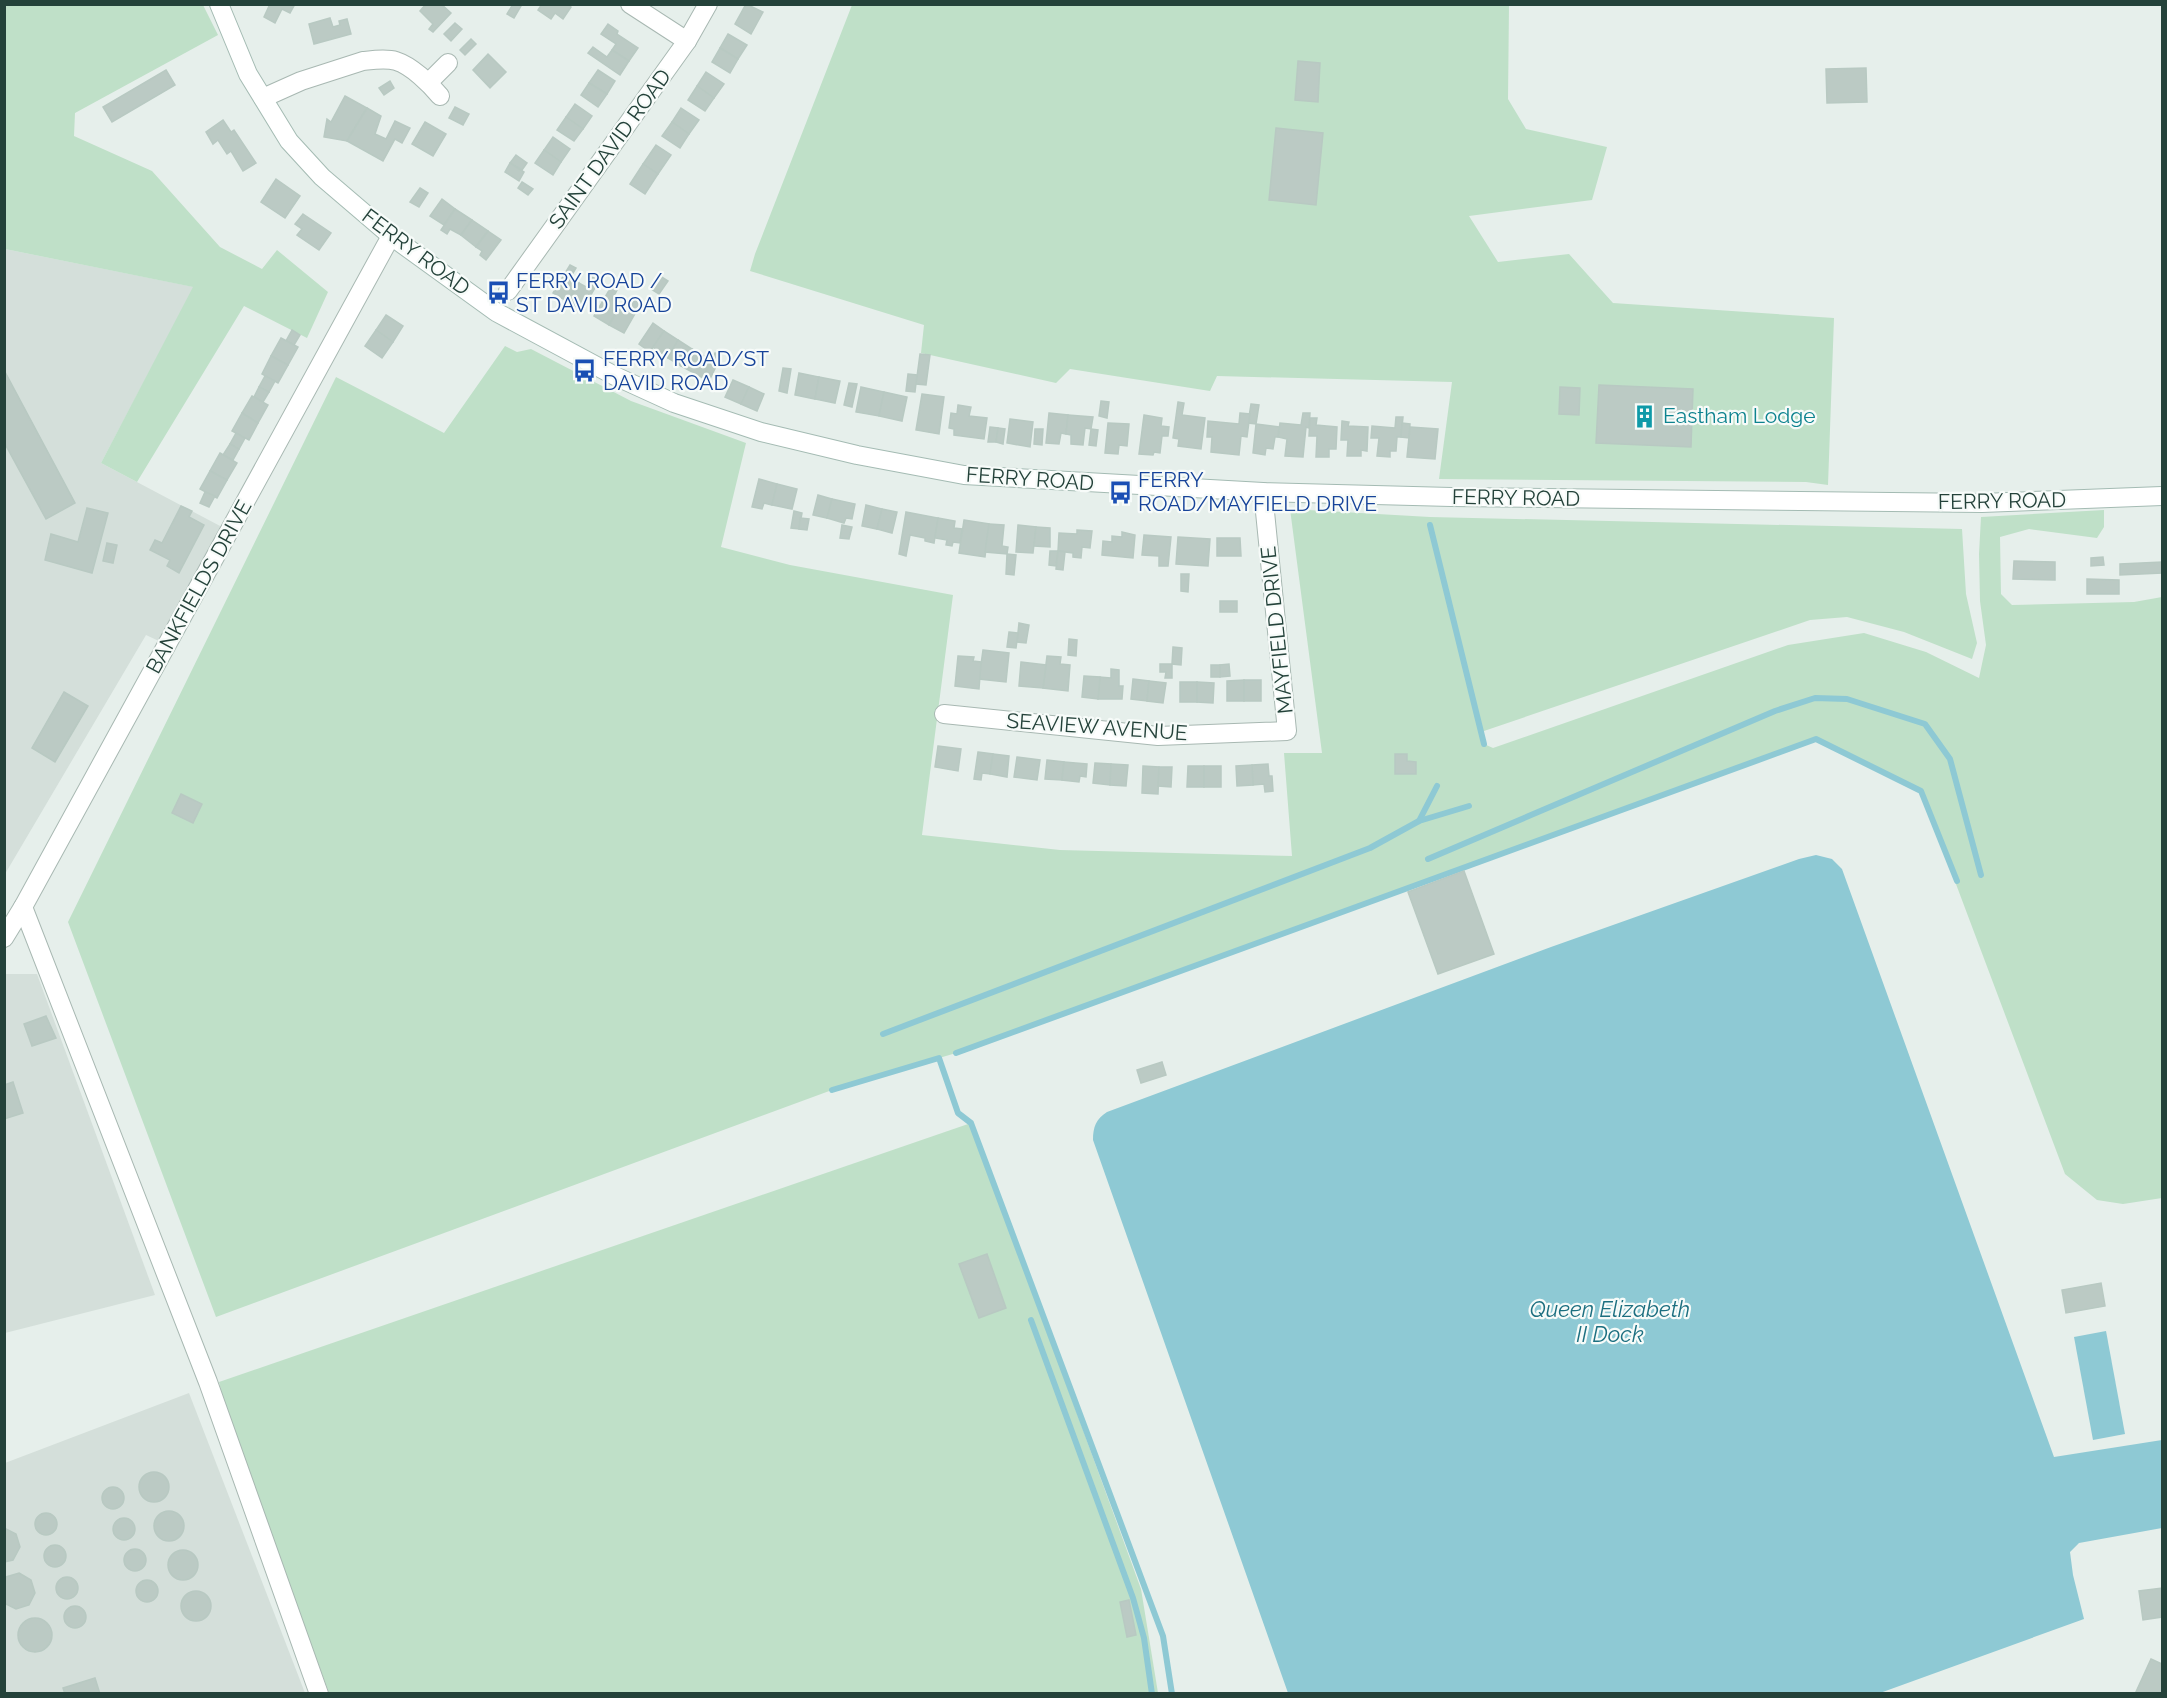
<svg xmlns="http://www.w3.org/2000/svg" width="2167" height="1698" viewBox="0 0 2167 1698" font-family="Raleway,sans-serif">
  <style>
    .built { fill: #d4dfda }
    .green { fill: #bfe0c8 }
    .water { fill: #8ec9d4 }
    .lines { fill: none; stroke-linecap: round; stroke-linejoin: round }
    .stream { stroke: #8ec9d4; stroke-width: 6 }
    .building { fill: #bbcac4; stroke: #b8c9c2; stroke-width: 1.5 }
    .street-casing { stroke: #a8b8b2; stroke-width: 20 }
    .secondary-casing { stroke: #a4bbb3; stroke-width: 20 }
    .street { stroke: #fff; stroke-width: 18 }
    .secondary { stroke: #fff; stroke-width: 18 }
    .labels { text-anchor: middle; stroke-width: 4.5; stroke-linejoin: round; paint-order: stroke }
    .street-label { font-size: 21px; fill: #24423a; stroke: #f7fbf9 }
    .transit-label { font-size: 21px; fill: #164399; stroke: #f7fbf9; text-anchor: start }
    .culture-label { font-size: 21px; fill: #0d838f; stroke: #f7fbf9; text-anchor: start }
    .water-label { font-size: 22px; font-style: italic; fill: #1c6f80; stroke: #f7fbf9 }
  </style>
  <rect width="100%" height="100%" fill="#e6efeb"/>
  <g class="built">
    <path d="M5,249L194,287L101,463L222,527L161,642L146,635L5,874Z"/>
    <path d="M5,974H37L155,1295L5,1333Z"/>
    <path d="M189,1393L305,1693L5,1694V1463Z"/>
  </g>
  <g class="green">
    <path d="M4,5H203L218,35L75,113L74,136L152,171L220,247L262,269L277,250L328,292L307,338L244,306L137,482L101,463L193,287L5,249Z"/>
    <path d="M852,5H1509L1508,99L1526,129L1607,147L1592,200L1469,216L1498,262L1569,254L1613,303L1834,318L1828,485L1806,482L1439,479L1452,382L1217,376L1210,391L1070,369L1056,383L921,353L924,325L750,271L755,254Z"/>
    <path d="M505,346L517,352L531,349L631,401L746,443L721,547L790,565L953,595L922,835L1060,850L1292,856L1284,753H1322L1290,509L1430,517L1962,529L1966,594L1977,643L1972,659L1904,632L1847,617L1810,620L1481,732L1484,744L1493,748L1788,645L1864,633L1926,652L1979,678L1986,645L1980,601L1979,554L1981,517L2104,510V527L2097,538L2029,529L2000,537L2001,594L2012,605L2134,602L2162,597V1198L2123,1204L2097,1200L2065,1174L1921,791L1816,739L956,1053L832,1090L216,1317L68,922L336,377L444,433Z"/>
    <path d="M971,1123L1141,1589L1158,1693H329L226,1411L219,1382Z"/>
  </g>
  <g class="water">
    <path d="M1816,855L1832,859L1842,869L2054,1457L2162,1440V1528L2079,1543L2070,1552L2073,1575L2084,1619L1880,1693H1288L1093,1140C1093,1127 1096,1119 1107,1112L1551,947L1799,859Z"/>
    <path d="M2106,1331L2125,1434L2093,1440L2074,1337Z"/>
  </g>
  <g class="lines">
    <g class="stream">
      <path d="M1430,525L1484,744"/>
      <path d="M1419,821L1437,786"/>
      <path d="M1428,859L1775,711L1815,698L1847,699L1925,724L1950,759L1981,875"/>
      <path d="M883,1034L1370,848L1419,821L1469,806"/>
      <path d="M956,1053L1816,739L1921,791L1957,881"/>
      <path d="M832,1090L939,1058L958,1113L971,1123L1163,1636L1172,1694"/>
      <path d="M1031,1320L1133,1598L1144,1638L1152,1694"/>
    </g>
  </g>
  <g class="building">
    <path d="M270,4H295L290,13L282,9L275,23L264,17Z"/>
    <path d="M426,4H441L451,13L433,32L429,29L433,24L420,11Z"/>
    <path d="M513,4L521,6L514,18L507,14Z"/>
    <path d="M542,4H568L571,7L563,19L555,13L551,19L538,10Z"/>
    <path d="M746,4L763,12L751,34L735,24Z"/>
    <path d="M330,18L333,27L340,25L339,21L347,19L351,34L314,44L309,24Z"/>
    <path d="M455,23L462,29L451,41L444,34Z"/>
    <path d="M608,24L618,31L617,34L638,48L629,61L612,50L616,44L601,34Z"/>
    <path d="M728,34L747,45L738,59L720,48Z"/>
    <path d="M471,39L476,44L465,55L460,50Z"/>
    <path d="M593,47L607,57L612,50L629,61L620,75L588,53Z"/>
    <path d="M720,48L738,59L730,73L712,62Z"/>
    <path d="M488,54L506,72L490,88L473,70Z"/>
    <path d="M1298,61L1320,63L1318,102L1295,100Z"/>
    <path d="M1866,68L1867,102L1827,103L1826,69Z"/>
    <path d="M166,70L175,85L112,122L103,107Z"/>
    <path d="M598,70L615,81L607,94L589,83Z"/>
    <path d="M706,72L724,84L714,98L697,86Z"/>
    <path d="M390,81L394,88L384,95L379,88Z"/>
    <path d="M589,83L607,94L598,107L581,95Z"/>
    <path d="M697,86L714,98L705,111L688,100Z"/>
    <path d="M345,96L367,108L347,141L324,137L327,119L331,122Z"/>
    <path d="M575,104L592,116L583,129L566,117Z"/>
    <path d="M455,107L469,114L463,125L449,118Z"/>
    <path d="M367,108L381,116L375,134L386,139L395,121L410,128L402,143L395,139L383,161L347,141Z"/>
    <path d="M681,108L699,120L689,134L672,122Z"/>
    <path d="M566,117L583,129L574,141L557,130Z"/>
    <path d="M223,120L231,132L234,130L256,163L243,171L231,151L227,154L218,140L213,144L206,132Z"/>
    <path d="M425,122L446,134L433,156L412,144Z"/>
    <path d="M672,122L689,134L680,148L662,136Z"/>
    <path d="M1276,128L1323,133L1316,205L1269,200Z"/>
    <path d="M553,137L570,149L561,162L544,150Z"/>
    <path d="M656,145L671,155L658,174L643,164Z"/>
    <path d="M544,150L561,162L553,175L535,163Z"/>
    <path d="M516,155L527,163L522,170L510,163Z"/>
    <path d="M510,163L524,172L519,181L505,172Z"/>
    <path d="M643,164L658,174L645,194L630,184Z"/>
    <path d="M276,179L300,196L285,218L261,202Z"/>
    <path d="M522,182L533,189L528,195L518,188Z"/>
    <path d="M420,188L428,193L419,207L410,202Z"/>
    <path d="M442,199L455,209L444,225L430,216Z"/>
    <path d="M455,209L472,220L461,235L450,229L447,234L441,230Z"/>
    <path d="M303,214L331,233L319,250L297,235L302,229L295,224Z"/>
    <path d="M472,220L488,231L476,247L461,235Z"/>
    <path d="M488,231L501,240L486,260L480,255L482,251L476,247Z"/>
    <path d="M570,265L576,268L570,278L579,283L568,302L553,293Z"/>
    <path d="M660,276L668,281L659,294L651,289Z"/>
    <path d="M592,277L599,281L582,310L568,302L579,283L586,287Z"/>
    <path d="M611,287L617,290L612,300L621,305L609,325L594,316Z"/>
    <path d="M634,299L641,303L624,333L609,325L621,305L628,310Z"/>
    <path d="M386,315L403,326L393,342L376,330Z"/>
    <path d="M653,323L664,331L650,352L639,344Z"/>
    <path d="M292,330L300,335L294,345L286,341Z"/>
    <path d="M376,330L393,342L382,358L365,346Z"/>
    <path d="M664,331L678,340L668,358L653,347Z"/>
    <path d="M281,338L298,347L288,365L271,356Z"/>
    <path d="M678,340L692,349L681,366L668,358Z"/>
    <path d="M692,349L706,357L705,361L710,363L703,378L681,366Z"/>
    <path d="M715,353L721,356L709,381L703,378Z"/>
    <path d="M920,354L930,355L926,385L916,384Z"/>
    <path d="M271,356L288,365L278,383L262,374Z"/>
    <path d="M783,368L791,369L787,393L779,391Z"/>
    <path d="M4,370L75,503L46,519L4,442Z"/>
    <path d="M799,373L819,377L815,399L795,395Z"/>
    <path d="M908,374L917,375L915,392L906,391Z"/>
    <path d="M265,376L275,381L269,392L259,387Z"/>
    <path d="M819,377L840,381L835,403L815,399Z"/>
    <path d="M733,380L749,387L741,404L725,397Z"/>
    <path d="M849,383L857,384L852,407L844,405Z"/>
    <path d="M1599,385L1693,389L1691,447L1596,443Z"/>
    <path d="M259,387L269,392L263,402L254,397Z"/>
    <path d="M749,387L764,394L757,411L741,404Z"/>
    <path d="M861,387L884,392L879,416L856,412Z"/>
    <path d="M1560,387L1580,388L1579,415L1559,414Z"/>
    <path d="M884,392L907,397L902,421L879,416Z"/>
    <path d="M922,394L944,397L939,434L916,430Z"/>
    <path d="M252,396L268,405L258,423L242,413Z"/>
    <path d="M1101,401L1109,402L1107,418L1099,416Z"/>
    <path d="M1178,402L1184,403L1182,415L1205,418L1201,449L1178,446L1179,439L1173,438Z"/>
    <path d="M1251,404L1259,405L1256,424L1248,423Z"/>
    <path d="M958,405L971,407L969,416L987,418L984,439L954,435V429L949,428L951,413L957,414Z"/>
    <path d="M242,413L258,423L249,440L232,431Z"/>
    <path d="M1049,413L1068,415L1066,434L1061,433L1059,444L1046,443Z"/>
    <path d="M1240,413L1250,414L1247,437L1241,436L1239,455L1211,452L1212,437H1207L1208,421L1239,424Z"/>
    <path d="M1303,413H1310L1309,428L1306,427L1303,457L1285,456L1287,439L1278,437L1280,423L1301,425Z"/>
    <path d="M1068,415L1093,417L1091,429L1085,428L1083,445L1071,444V435L1066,434Z"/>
    <path d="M1144,415L1162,418L1161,426L1169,427L1168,436H1162L1160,453L1154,452L1153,455L1139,454Z"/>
    <path d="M1396,417H1403L1401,437H1397L1396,451H1390V457L1377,456L1379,438H1371L1372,426L1395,428Z"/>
    <path d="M1310,418H1317L1316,425L1337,427L1336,449H1329V457H1316L1317,436H1309Z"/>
    <path d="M1010,419L1033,422L1030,447L1007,443Z"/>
    <path d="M1342,421L1349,422L1348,426L1368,427L1367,451L1361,450V456H1347L1348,440H1341Z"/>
    <path d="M1108,423L1129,424L1127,446L1119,445L1118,454L1105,453Z"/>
    <path d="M1402,423L1410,424L1409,438L1401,437Z"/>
    <path d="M1256,424L1279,427L1278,437H1275L1273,449L1266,448L1265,455L1253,453Z"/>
    <path d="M990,427L998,428L996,442H988Z"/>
    <path d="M1410,427L1438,429L1435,459L1407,457Z"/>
    <path d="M998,428L1005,429L1003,444L996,442Z"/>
    <path d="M1035,429H1043L1042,445L1034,444Z"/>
    <path d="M1091,429L1098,430L1096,446L1089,445Z"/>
    <path d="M236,433L245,438L239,449L230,444Z"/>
    <path d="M230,444L239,449L233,460L223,455Z"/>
    <path d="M220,453L237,463L227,480L210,471Z"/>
    <path d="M210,471L227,480L217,498L200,489Z"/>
    <path d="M759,479L777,484L772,505L764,503L762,509L752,507Z"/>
    <path d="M777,484L797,489L792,509L772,505Z"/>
    <path d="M205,492L215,496L209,507L200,503Z"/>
    <path d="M818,495L832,499L827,518L813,515Z"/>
    <path d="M832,499L855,504L852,519L846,518L844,523L827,518Z"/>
    <path d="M866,505L882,509L877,529L862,526Z"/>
    <path d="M181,506L192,511L189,517L204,525L179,573L167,566L170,560L150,550L155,540L162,543Z"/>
    <path d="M87,508L108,513L92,573L45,560L51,534L78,542Z"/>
    <path d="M882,509L897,512L892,533L877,529Z"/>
    <path d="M794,511L802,513L799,529L791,528Z"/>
    <path d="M906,512L938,518L934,543L925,541V538L910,535L906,556L899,554Z"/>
    <path d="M800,518L809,519L807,530L799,529Z"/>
    <path d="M938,518L955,521L954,528L962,529L960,543L953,542L952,546L946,545L947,540L935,538Z"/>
    <path d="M964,520L989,524L985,557L959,553Z"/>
    <path d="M989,524L1004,525L1002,546L1008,547L1007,554L985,552Z"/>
    <path d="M842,525L852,527L849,539L840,538Z"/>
    <path d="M1018,525L1036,527L1033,553L1016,552Z"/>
    <path d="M1036,527L1050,528V547L1034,546Z"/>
    <path d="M1077,530L1092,531L1090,548L1082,547L1081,558L1073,557V553L1058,551L1059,533L1077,534Z"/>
    <path d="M1122,532L1135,535L1133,558L1102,555L1103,541L1112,542V536L1122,537Z"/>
    <path d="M1144,535L1171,537L1168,566H1159V556L1142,555Z"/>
    <path d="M1178,537L1210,539L1208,566L1176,564Z"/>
    <path d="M1217,538H1240L1241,556H1217Z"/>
    <path d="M107,543L117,545L113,563L103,561Z"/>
    <path d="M1050,551H1058L1056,566L1049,565Z"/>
    <path d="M1058,551L1065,552L1063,570L1056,569Z"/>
    <path d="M1007,554L1016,555L1014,575L1006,574Z"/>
    <path d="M2103,557L2104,565L2091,566V558Z"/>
    <path d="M2014,561L2055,562V580L2013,579Z"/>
    <path d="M2162,562V573L2120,575V564Z"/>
    <path d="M1181,574H1189L1188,592L1181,591Z"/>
    <path d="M2087,579L2119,580V594H2087Z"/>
    <rect x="1220" y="601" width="17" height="11"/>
    <path d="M1019,623L1029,625L1026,643L1017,642Z"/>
    <path d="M1009,632L1018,633L1016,648L1007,647Z"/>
    <path d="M1069,639L1077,640L1076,656L1068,655Z"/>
    <path d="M1173,647L1182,648L1181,665L1172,664Z"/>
    <path d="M983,650L1009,653L1006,682L979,679Z"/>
    <path d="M958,656L974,657L973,661L981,662L979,689L955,686Z"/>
    <path d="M1047,656L1061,657L1060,664L1070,665L1068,691L1043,688Z"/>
    <path d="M1021,662L1046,665L1043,688L1019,686Z"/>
    <path d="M1160,664H1172V678H1165L1166,672H1160Z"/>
    <path d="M1229,664L1230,676L1220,677V665Z"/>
    <rect x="1211" y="665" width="9" height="12"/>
    <path d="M1111,669L1119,670V686H1123L1122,699H1098L1100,677L1111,678Z"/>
    <path d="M1084,676L1100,677L1098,699L1082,697Z"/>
    <path d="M1133,679L1149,681L1147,701L1131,699Z"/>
    <path d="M1244,680V701H1227V681Z"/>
    <rect x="1244" y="680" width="17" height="21"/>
    <path d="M1149,681L1166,683L1163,703L1147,701Z"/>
    <rect x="1180" y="682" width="17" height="20"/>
    <path d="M1197,682L1214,683L1213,703L1197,702Z"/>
    <path d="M64,692L88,706L55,762L32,748Z"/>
    <path d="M938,746L961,749L958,771L935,767Z"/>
    <path d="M978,752L993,754L990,774L982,773L981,780L974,779Z"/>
    <path d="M993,754L1009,756L1007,777L990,774Z"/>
    <path d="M1395,754H1407V761L1416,762V774H1395Z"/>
    <path d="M1017,757L1040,760L1037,780L1014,777Z"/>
    <path d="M1047,760L1064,762L1062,780L1045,779Z"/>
    <path d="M1064,762L1087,764L1086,777L1080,776L1079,782L1062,780Z"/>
    <path d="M1095,763L1111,764L1110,785L1093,783Z"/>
    <path d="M1111,764L1128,765L1126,786L1110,785Z"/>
    <path d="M1268,764L1269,776H1272L1273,791L1265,792L1264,784L1253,785L1252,765Z"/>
    <path d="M1252,765L1253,785L1237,786L1236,766Z"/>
    <path d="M1143,766L1159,767L1158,794L1142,793Z"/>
    <path d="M1188,766H1204V787H1187Z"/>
    <rect x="1204" y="766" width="17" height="21"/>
    <path d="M1159,767H1172L1171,787L1158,786Z"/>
    <path d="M181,794L202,804L193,823L172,813Z"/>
    <path d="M1464,871L1494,954L1438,974L1408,892Z"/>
    <path d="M46,1016L56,1038L32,1046L24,1024Z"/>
    <path d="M1162,1062L1166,1075L1141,1083L1137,1070Z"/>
    <path d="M13,1082L23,1113L4,1119V1085Z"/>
    <path d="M987,1254L1006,1308L979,1318L959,1264Z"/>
    <path d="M2101,1283L2105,1306L2066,1313L2062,1290Z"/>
    <circle cx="154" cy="1487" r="15"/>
    <circle cx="113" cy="1498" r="11"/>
    <circle cx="169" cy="1526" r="15"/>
    <circle cx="46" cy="1524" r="11"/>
    <circle cx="124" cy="1529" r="11"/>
    <path d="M4,1528L16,1534L20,1547L13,1560L4,1562Z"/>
    <circle cx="55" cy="1556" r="11"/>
    <circle cx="135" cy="1560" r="11"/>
    <circle cx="183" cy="1565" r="15"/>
    <path d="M19,1573L31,1580L35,1593L29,1605L16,1609L4,1603V1580L6,1577Z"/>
    <circle cx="67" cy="1588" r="11"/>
    <circle cx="147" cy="1591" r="11"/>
    <path d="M2162,1588V1617L2143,1620L2139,1591Z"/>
    <circle cx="196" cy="1606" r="15"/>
    <path d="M1129,1600L1136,1635L1127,1637L1120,1602Z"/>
    <circle cx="75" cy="1617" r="11"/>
    <circle cx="35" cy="1635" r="17"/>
    <path d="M2151,1659L2162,1664V1694H2135Z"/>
    <path d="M95,1678L100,1694H65L63,1688Z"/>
  </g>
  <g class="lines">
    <defs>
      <g id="street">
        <path d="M630,4L687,41"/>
        <path d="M429,82L448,63"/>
        <path d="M263,98L301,81L363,61C373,60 386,58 396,61C412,66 430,84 440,96"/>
        <path d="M508,291L687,41L708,4"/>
        <path d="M944,714L1158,736L1287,731L1263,492"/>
        <path d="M23,907L208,1382L319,1694"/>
        <path d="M4,938L23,907L391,236"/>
      </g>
      <path id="secondary" d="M219,4L248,74L289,141L322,177L391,236L496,312L615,376L674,403L761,432L857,455L964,475L1263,492L1451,497L1982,503L2162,496"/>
    </defs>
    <use href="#street" class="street-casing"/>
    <use href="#secondary" class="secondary-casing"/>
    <use href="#street" class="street"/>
    <use href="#secondary" class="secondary"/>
  </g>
  <defs>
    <symbol id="bus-bare" viewBox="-9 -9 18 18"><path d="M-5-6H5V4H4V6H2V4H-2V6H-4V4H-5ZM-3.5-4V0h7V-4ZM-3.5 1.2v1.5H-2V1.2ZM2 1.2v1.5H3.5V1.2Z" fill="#1a4fb4" stroke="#f7fbf9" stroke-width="2.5" paint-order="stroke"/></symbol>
    <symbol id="building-bare" viewBox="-9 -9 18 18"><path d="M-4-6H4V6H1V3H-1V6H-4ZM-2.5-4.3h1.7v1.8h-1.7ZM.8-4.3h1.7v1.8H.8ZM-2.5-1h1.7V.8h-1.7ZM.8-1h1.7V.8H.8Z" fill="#0f9aa8" stroke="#f7fbf9" stroke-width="2.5" paint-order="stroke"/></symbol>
  </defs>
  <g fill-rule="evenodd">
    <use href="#bus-bare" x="482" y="276" width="33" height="33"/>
    <use href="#bus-bare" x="568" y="354" width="33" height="33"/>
    <use href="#building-bare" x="1628" y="400" width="33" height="33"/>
    <use href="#bus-bare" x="1104" y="476" width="33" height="33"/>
  </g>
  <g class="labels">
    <g class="street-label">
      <text transform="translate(610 149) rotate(-54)" y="7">SAINT DAVID ROAD</text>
      <text transform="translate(416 252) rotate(37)" y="7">FERRY ROAD</text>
      <text transform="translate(1030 479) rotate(4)" y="7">FERRY ROAD</text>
      <text transform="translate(1516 498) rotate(1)" y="7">FERRY ROAD</text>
      <text transform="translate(2002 501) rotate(-1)" y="7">FERRY ROAD</text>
      <text transform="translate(199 587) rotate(-61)" y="7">BANKFIELDS DRIVE</text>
      <text transform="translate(1277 630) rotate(-96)" y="7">MAYFIELD DRIVE</text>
      <text transform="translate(1097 727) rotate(4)" y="7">SEAVIEW AVENUE</text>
    </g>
    <g class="transit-label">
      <text x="516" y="288">FERRY ROAD /<tspan x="516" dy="24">ST DAVID ROAD</tspan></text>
      <text x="603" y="366">FERRY ROAD/ST<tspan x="603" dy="24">DAVID ROAD</tspan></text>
      <text x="1138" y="487">FERRY<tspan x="1138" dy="24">ROAD/MAYFIELD DRIVE</tspan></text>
    </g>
    <g class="culture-label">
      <text x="1663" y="423">Eastham Lodge</text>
    </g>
    <g class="water-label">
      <text x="1610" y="1317">Queen Elizabeth<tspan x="1610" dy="25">II Dock</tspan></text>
    </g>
  </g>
  <rect width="2167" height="1698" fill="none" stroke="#24423a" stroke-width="12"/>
</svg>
